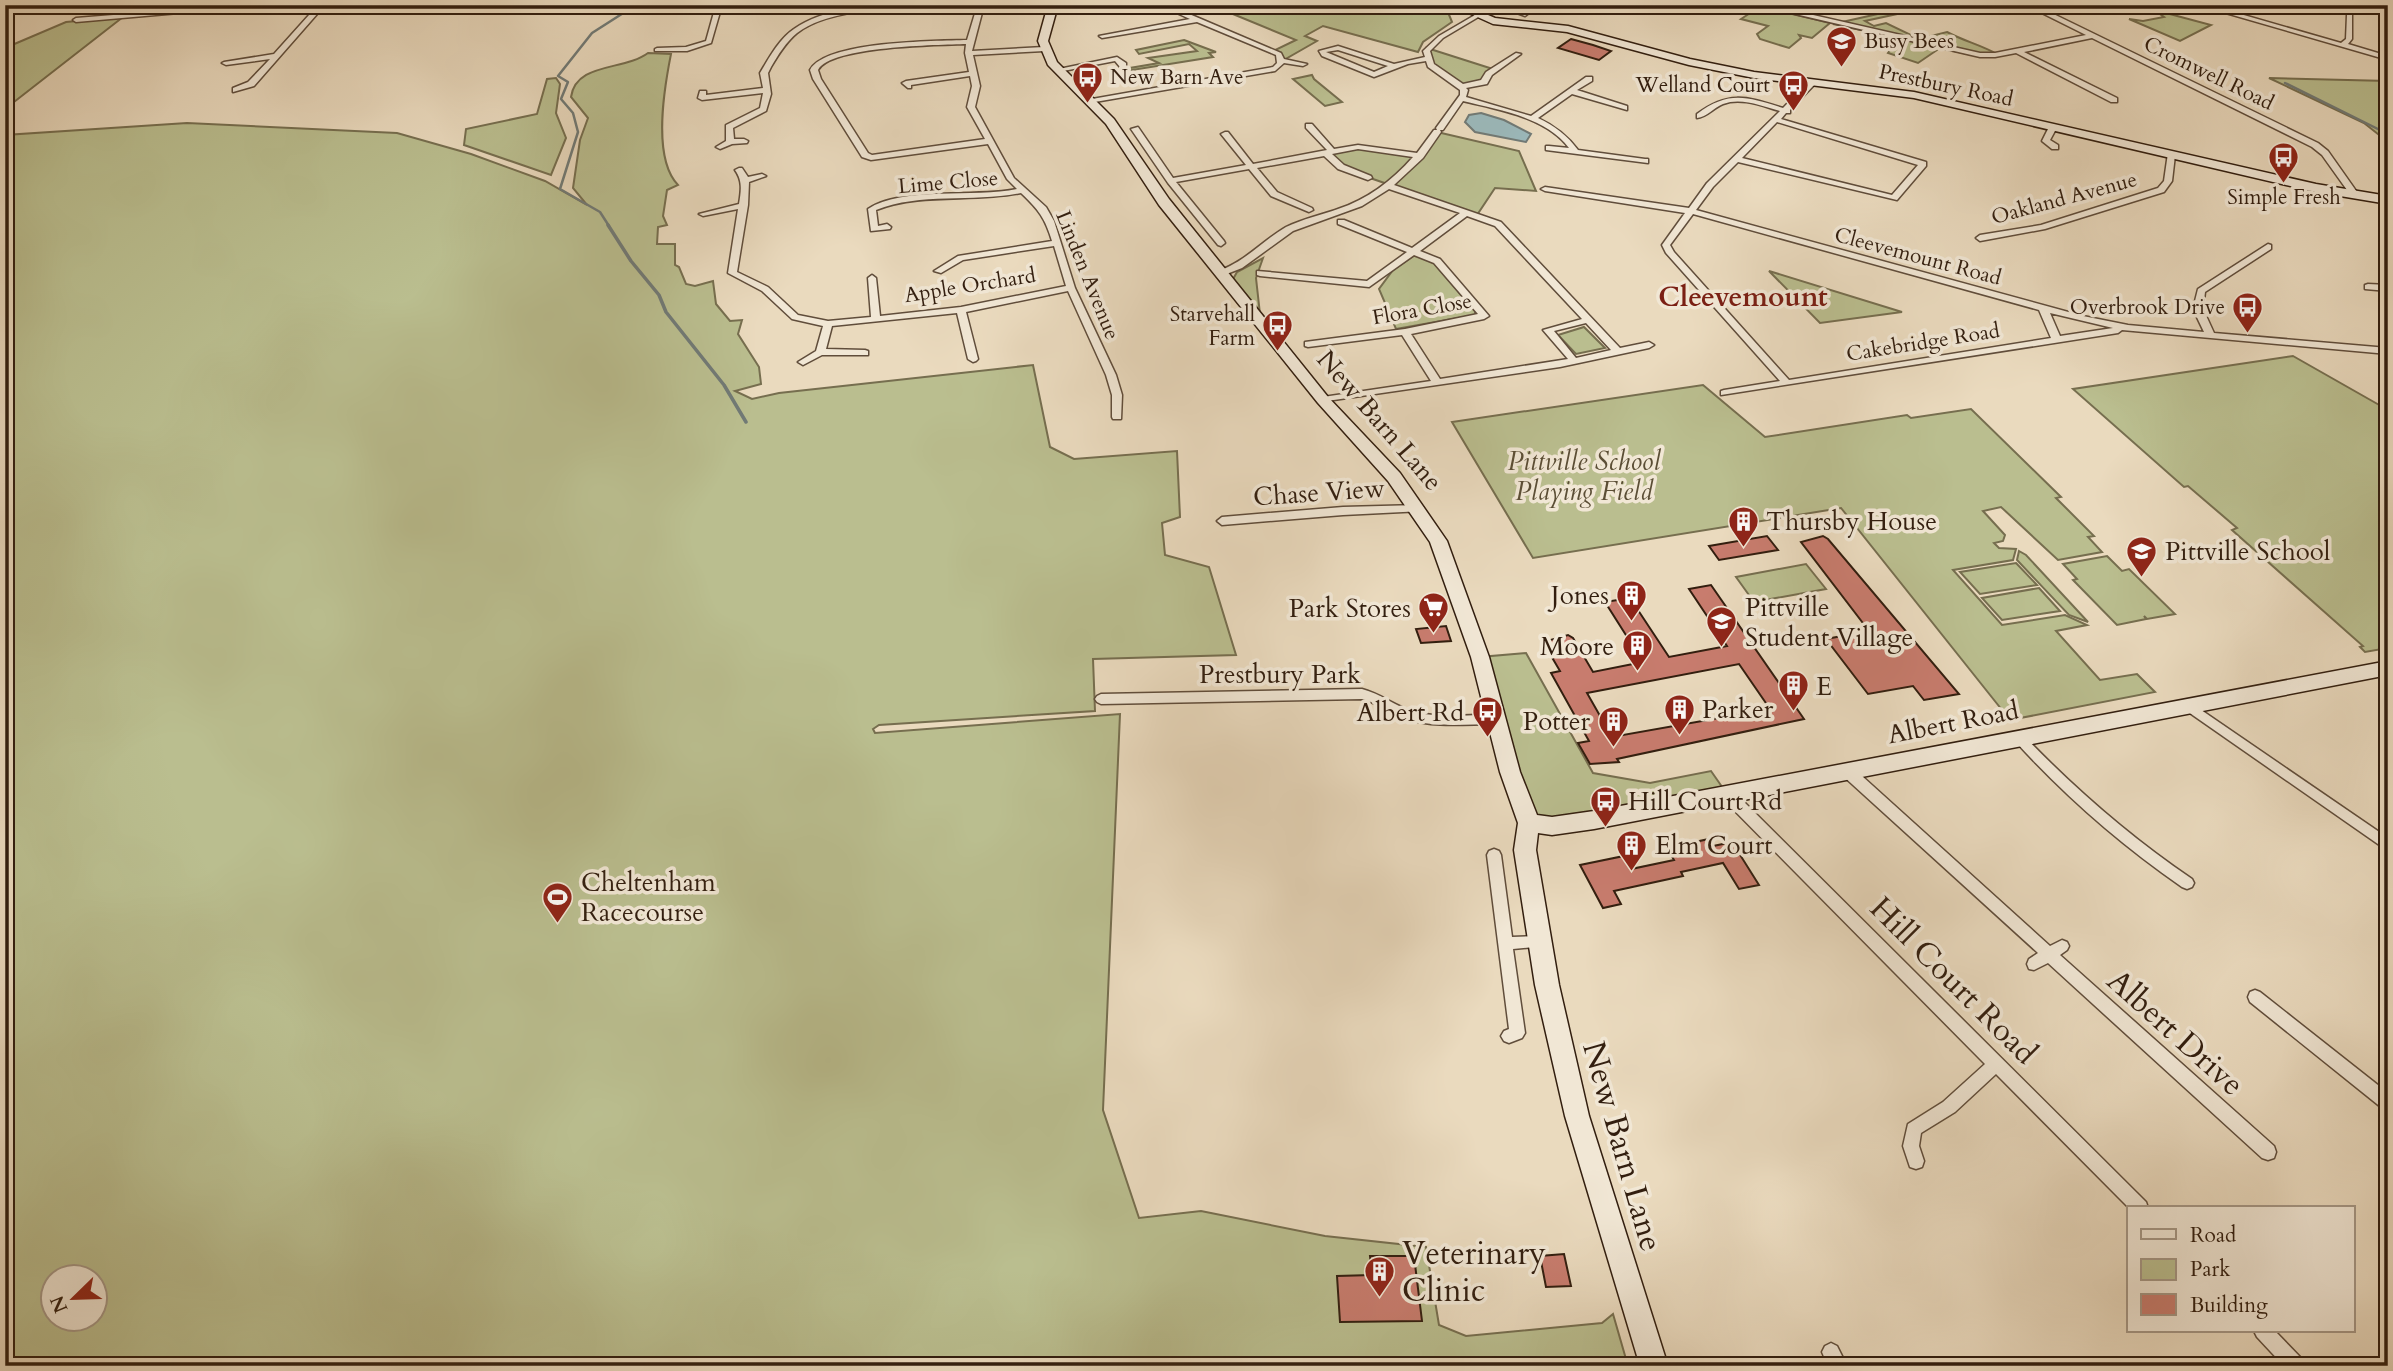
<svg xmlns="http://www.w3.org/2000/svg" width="2393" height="1371" viewBox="0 0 2393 1371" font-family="Cardo,serif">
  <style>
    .green { fill: #babe8f; stroke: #766e4f; stroke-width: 2; fill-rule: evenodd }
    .water { fill: #9bb8ba; stroke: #717a76; stroke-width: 2 }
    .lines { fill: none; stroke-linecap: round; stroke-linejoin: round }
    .stream-far1 { stroke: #717a76; stroke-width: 2.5 }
    .stream { stroke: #717a76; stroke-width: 3.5 }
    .building { fill: #c87c6e; stroke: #321e0f; stroke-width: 2; fill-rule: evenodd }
    .street-casing { stroke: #604d3b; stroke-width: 3 }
    .secondary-casing { stroke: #321e0f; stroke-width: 3 }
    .street { fill: #f1e7d5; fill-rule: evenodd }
    .secondary { fill: #f1e7d5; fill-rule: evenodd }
    .labels { text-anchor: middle; stroke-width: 7; stroke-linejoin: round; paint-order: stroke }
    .far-poi-label { font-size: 21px; fill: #321e0f; stroke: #f1e7d5; text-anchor: end }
    .far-street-label { font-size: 21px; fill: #321e0f; stroke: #f1e7d5 }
    .street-label { font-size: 26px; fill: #321e0f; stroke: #f1e7d5 }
    .park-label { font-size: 26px; font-style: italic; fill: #5b4e35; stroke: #f1e7d5 }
    .poi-label { font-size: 26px; fill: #321e0f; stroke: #f1e7d5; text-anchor: start }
    .far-district-label { font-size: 28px; font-weight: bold; fill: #7a1f14; stroke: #f1e7d5 }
    .near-street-label { font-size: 32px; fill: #321e0f; stroke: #f1e7d5 }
    .near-poi-label { font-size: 32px; fill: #321e0f; stroke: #f1e7d5; text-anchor: start }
  </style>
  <rect width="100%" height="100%" fill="#eadabe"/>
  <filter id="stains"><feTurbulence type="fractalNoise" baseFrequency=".00286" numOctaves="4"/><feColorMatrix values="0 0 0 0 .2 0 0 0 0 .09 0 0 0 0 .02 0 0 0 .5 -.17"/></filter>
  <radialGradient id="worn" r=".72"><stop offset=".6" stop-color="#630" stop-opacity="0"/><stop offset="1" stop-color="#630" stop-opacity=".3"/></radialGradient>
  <g class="green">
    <path d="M1211,5H1445L1452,22L1423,42L1418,52L1323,26L1305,36L1317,41L1282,61L1273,51L1296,40Z"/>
    <path d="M1918,5H1939L1865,21L1874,26L1886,23L1919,39L1947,32C1966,42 1979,44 1999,55H1972L1940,48L1918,63L1888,53L1898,38L1833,24Z"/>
    <path d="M1761,6L1830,23L1812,38L1799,35L1801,38L1789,48L1760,39L1757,34L1768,26L1741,19Z"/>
    <path d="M2166,13L2211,25L2180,41L2129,19L2143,21L2164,17L2160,14Z"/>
    <path d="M123,17L5,109V48L66,22Z"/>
    <path d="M1184,40L1216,52L1209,53L1213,57L1126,71L1124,69L1159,63L1148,58L1197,51L1189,44L1139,54L1136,50Z"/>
    <path d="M1427,48L1496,70L1484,82L1463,86L1434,67Z"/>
    <path d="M648,53L671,54C664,89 652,158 678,185L667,190L663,216L667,225L658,227L657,244H675V265L679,267L686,284L695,286L713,281L716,304L730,321L742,320L738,334L759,367L761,384L735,391L752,399L779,393L1033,365L1050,447L1074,459L1177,451L1180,517L1162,523L1165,555L1209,567L1236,655L1093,659L1095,711L879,725L873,729L875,733L1120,714L1103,1110L1139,1218L1201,1211L1325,1236L1426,1247L1439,1325L1466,1336L1602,1323L1613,1314L1628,1366H5V135L187,123L397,133L471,154L545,181L587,205L573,188L580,140L588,118L571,97C576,62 624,71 648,53ZM52,1276H94V1318H52Z"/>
    <path d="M1312,75L1314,79L1342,102L1325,106L1293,79Z"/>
    <path d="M556,78L560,84L556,113L566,138L551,175L464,145L466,129L537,114L547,79Z"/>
    <path d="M2269,78L2388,81V142L2364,123Z"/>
    <path d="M1437,132L1519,151L1536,191L1495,188L1477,215L1347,170L1327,153L1358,147L1420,156Z"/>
    <path d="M1415,255L1434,263L1475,311V315L1396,329L1379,289L1393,270Z"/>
    <path d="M1263,258L1256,278L1260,314L1232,281L1237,272Z"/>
    <path d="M1769,271L1902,312L1820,323Z"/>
    <path d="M1584,327L1605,348L1576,354L1558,335Z"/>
    <path d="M2293,356L2388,410V648L2365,652L2360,647L2363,646L2232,530L2237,528L2188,486L2184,487L2073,389Z"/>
    <path d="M1703,385L1765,437L1907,415L1911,418L1971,409L2061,497L2056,498L2094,536L2088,537L2102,552L2058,560L2001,507L1983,511L2005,535L2003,541L1994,543L1999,548L2016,549L2013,560L1953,570L2002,625L2065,615L2087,625L2056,631L2100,680L2137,674L2155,692L2010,720L1841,508L1533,558L1452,422Z"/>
    <path d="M2019,551L2026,555L2088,622L2069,615L2017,560Z"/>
    <path d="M2107,556L2122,571L2129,569L2175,614L2147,619L2144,616L2146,619L2117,625L2073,580L2077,579L2063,564Z"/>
    <path d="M2016,563L2037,585L1980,594L1960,572Z"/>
    <path d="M1806,564L1826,589L1754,602L1736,577Z"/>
    <path d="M2039,588L2060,611L2002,620L1982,598Z"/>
    <path d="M1526,653L1593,773L1650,783L1711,771L1727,794L1529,823L1480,657Z"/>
  </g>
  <path class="water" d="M1481,113L1504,120L1531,134L1526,142L1475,132L1465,122L1469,115Z"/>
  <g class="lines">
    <g class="stream-far1">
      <path d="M2285,83L2388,134"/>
      <path d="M609,226L600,212L560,189L578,132L573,113L561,99L568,82L558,76L592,33L628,10"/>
    </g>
    <path class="stream" d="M608,225L631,261L659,295L666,312L724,385L746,422"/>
  </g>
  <g class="building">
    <path d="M1571,39L1593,45L1611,51L1599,60L1558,48Z"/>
    <path d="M1767,536L1778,550L1719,560L1709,546Z"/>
    <path d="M1823,536L1828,539L1959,694L1924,700L1913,686L1868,694L1826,639L1869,631L1801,542Z"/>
    <path d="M1711,585L1804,719L1617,759L1619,762L1590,764L1578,743L1589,741L1551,673L1560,671L1543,642L1568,635L1573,638L1593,672L1643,662L1605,602L1630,598L1669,657L1727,646L1689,589ZM1739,664L1770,709L1612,737L1587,693Z"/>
    <path d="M1446,626L1451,641L1421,643L1416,629Z"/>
    <path d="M1709,839L1713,846L1732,842L1759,885L1739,889L1723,863L1681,872L1683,876L1614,891L1621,904L1603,908L1580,865L1624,856L1631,869L1674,860L1667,848Z"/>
    <path d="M1564,1254L1571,1286L1546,1287L1540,1256Z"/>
    <path d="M1370,1256H1414L1422,1321L1340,1322L1337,1276L1372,1275Z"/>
  </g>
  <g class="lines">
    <defs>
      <g id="street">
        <path d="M238,5H269L76,22L73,20L76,18Z"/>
        <path d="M318,5H325L254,86L233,92V88L248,82L270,59L226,65L222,63L224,62L274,54Z"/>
        <path d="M716,5H722L711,43L687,51H655V49L657,48L686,47L706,41Z"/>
        <path d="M901,5H984L972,51L1044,47L1047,49L1044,51L973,55L980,86L975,107L1014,178L1046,207L1054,221L1075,288L1116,375L1122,395L1121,419H1113L1112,417V395L1106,375L1068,291L966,312L978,359L976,361L973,362L968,359L957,313L832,326L826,349L865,350L868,351V355H822L803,365L798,362L816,351L823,326L792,319L762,291L728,273L738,209L703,216L699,214L739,204C741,191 743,181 735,170L739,168H742L748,177L762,174L766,176L749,182L748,205L737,272L768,287L798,315L828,321L871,317L868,278L872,275L876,278L880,316L961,307L1066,286L1054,246L963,260L941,273L934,271L958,256L1052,241C1045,218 1039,210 1021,193C974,203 922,192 876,210L878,226L887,224L891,227L890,229L871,231L868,209C902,186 975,198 1017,189L1007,179L988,144L871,160L862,157L813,79L810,70C825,41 935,41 967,40L976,10C927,9 837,2 797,33C786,42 778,55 771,67L768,73L771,94L766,111L733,128L734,139H744L748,141L747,143L732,144L720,149L716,147L726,141V125L760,108L763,93L702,100L698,98L700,91H706V95L763,88L760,73C769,58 779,39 794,29C824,8 866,6 901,5ZM966,44L965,53L969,72L906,81L902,83L908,88H911V85L970,76L972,86L967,107L985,139L872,155L868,153L821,79L818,70C831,46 938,45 966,44Z"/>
        <path d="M1159,5H1168L1281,53L1284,59L1307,64L1303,66L1284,63L1275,71L1089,103L1088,101L1092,99L1273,67L1277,63L1276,55L1197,22L1102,38L1099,36L1190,19Z"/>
        <path d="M1496,5H1506L1524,11L1532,5H1539L1525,16Z"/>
        <path d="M1666,5H1674L1666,10L1663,8Z"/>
        <path d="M1756,5H1769L1980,53H1995L2086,35L2026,5H2035L2318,143L2328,151L2359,195L2352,197L2322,155L2312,147L2092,38L2024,52L2117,98V102H2111L2016,53L1995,57H1980Z"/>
        <path d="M1869,5H1892L1889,7Z"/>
        <path d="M2198,5H2209L2341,43L2346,39L2347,15L2352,14V39L2348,44L2388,56V60Z"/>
        <path d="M1475,15L1480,16L1443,38L1430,51L1434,64L1463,84L1481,80L1486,72L1516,53L1521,54L1492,75L1487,84L1466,88L1468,90L1466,97L1531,116L1586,77H1592V81L1577,90L1627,106V110L1572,94L1538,118C1555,126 1567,135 1578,150L1645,159H1648V163L1546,150V146H1549L1569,148C1546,117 1499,110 1463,101L1443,130H1437L1436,128L1460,95V90L1428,67L1426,61L1408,64L1374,77L1322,56L1319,51L1338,46L1394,64L1425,57L1423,51L1439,36ZM1338,50L1388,66L1374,72L1326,52Z"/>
        <path d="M1117,57L1126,63V67H1120L1115,61L1058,72L1054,70Z"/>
        <path d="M1810,80L1817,82L1790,110V113H1786L1781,119L1926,162V166L1897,200L1738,162L1713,187L1696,210L2083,316L2128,325L2204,332L2193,309L2198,289L2268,244L2271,245V249L2205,292L2203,309L2214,333L2388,348V354L2122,330L2118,333L1721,395V391L1724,390L1780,381L1666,253L1662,245L1685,213L1545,191L1541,189L1545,187L1689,208L1707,183L1780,111C1762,106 1741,97 1723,104C1713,108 1707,117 1697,118V114C1729,90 1747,97 1783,108ZM1777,122L1918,165L1892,195L1742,158ZM1693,214L2039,310L2051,338L1789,380L1674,252L1670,245ZM2050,313L2113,328L2060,336Z"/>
        <path d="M1306,124H1312L1334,149L1358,145L1417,153L1434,130H1440L1441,132L1423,158L1394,185L1501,222L1620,348L1649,342L1654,345L1649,348L1560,367L1320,402V398L1323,397L1431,381L1402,335L1308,347L1305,346V342L1405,329L1478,314L1434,263L1414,255L1369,287L1260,276L1257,275V271L1367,281L1407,252L1338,224V220H1344L1412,248L1460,213L1389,189L1362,206L1293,231L1242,268L1224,275H1218V271C1245,262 1262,241 1286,227C1303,219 1321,215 1338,209C1368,199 1392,181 1413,157L1358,149L1332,154L1344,165L1371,176L1372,178L1368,180L1338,169L1324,156L1257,168L1277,192L1312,208L1313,210L1309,212L1271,196L1249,169L1176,182L1224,241L1225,243L1221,246L1218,245L1168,183L1131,129L1138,127L1173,178L1246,165L1221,134L1225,132H1228L1253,164L1327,150L1306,128ZM1467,216L1495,226L1582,319L1543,330L1568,359L1440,379L1411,334L1484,319L1489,316L1440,259L1420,251ZM1586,323L1611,350L1576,358L1554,331Z"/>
        <path d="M2049,127L2056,129L2050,140L2058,145V149H2052L2042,141Z"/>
        <path d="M2168,153L2175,155L2172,181L2164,192L2045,229L1980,241L1976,238L1980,235L2041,225L2158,188L2164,181Z"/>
        <path d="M2368,284L2388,285V291L2365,289V285Z"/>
        <path d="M1419,505L1423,507L1424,509L1423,511L1343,515L1222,525L1217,521L1222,517L1343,507Z"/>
        <path d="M1362,689C1381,694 1395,706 1412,711C1438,719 1468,715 1495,714L1499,716L1501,719L1499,722L1495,724C1466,724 1435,728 1407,719C1391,714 1378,703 1362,699L1101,704L1097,702L1095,699L1097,696L1101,694Z"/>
        <path d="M2188,701L2388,838V851L2184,709L2182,706L2184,703Z"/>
        <path d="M2019,733L2023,735C2075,789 2130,837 2192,879L2194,883L2192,887L2187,889L2182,887C2120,844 2066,797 2015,741L2013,738L2015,735Z"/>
        <path d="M1847,766L1852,767L2050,946L2062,940L2067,942L2069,946L2067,950L2060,955L2274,1146L2276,1152L2274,1158L2268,1160L2262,1158L2048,963L2034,970L2029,969L2027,964L2029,959L2038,953L1842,775L1841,771L1842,767Z"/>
        <path d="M1727,789L1732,790L2146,1202L2148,1208H2129L1996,1074L1955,1112L1921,1133L1919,1146L1924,1161L1922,1167L1916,1169L1910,1167L1903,1146L1908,1124L1943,1102L1985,1064L1722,798L1720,794L1722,790Z"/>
        <path d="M1494,849L1499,851L1501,855L1512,937L1540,936L1545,938L1547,942L1545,946L1513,949L1525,1033L1522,1038L1509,1043L1504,1041L1501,1036L1504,1031L1509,1029L1487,855L1489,851Z"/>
        <path d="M2255,990L2260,992L2388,1093V1110L2382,1108L2250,1002L2248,997L2250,992Z"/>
        <path d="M2254,1331H2275L2303,1360L2306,1366H2284L2257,1337Z"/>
        <path d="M1831,1343L1837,1346L1847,1366H1828L1822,1352L1825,1346Z"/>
      </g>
      <g id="secondary">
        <path d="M1048,5H1058L1048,41L1057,62L1114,119L1169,199L1328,397L1400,473L1447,541L1489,657L1520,772L1537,815L1552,817L1594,811L2388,661V675L1594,829L1552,835L1538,833L1536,850L1559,985L1589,1116L1668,1366H1640L1565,1116L1535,985L1514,850L1518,823L1500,772L1471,657L1430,542L1388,481L1318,403L1159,205L1106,124L1048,65L1038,41Z"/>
        <path d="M1451,5H1465L1495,18L1568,26L1690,59L1754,72L1914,92L2316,184L2388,196V204L2316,192L1914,98L1754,78L1689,65L1567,32L1493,24Z"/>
      </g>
    </defs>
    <use href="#street" class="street-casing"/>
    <use href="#secondary" class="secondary-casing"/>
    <use href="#street" class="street"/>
    <use href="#secondary" class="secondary"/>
  </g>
  <defs>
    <symbol id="school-pin" viewBox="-11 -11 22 30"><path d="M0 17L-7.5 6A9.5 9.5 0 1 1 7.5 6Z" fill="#8f2418" stroke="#f1e7d5"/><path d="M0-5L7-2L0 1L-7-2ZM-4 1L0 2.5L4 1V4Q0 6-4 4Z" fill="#fff"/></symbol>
    <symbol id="bus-pin" viewBox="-11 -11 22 30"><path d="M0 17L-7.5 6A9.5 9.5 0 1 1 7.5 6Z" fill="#8f2418" stroke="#f1e7d5"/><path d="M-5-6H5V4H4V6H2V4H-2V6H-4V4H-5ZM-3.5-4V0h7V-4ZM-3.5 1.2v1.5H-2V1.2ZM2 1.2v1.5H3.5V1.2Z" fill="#fff"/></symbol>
    <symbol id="building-pin" viewBox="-11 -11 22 30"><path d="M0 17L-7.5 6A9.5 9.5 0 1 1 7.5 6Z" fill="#8f2418" stroke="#f1e7d5"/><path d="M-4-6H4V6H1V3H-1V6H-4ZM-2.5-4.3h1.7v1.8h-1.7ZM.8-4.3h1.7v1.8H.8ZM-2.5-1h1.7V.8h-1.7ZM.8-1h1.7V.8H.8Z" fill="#fff"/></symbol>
    <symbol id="supermarket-pin" viewBox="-11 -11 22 30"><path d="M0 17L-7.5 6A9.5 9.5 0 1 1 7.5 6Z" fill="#8f2418" stroke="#f1e7d5"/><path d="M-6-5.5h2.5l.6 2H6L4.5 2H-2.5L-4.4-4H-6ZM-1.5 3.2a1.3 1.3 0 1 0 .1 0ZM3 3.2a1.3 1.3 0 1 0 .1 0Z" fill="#fff"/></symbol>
    <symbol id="university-pin" viewBox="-11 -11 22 30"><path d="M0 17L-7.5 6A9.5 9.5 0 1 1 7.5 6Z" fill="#8f2418" stroke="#f1e7d5"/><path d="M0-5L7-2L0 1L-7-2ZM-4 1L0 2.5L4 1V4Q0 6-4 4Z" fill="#fff"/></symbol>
    <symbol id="stadium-pin" viewBox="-11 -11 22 30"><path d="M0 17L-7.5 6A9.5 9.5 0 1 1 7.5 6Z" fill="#8f2418" stroke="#f1e7d5"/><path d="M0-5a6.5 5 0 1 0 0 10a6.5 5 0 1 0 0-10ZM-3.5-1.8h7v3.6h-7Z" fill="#fff"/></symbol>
  </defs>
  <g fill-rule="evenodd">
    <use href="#school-pin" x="1824" y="24" width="35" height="47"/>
    <use href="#bus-pin" x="1070" y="60" width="35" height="47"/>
    <use href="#bus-pin" x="1776" y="68" width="35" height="47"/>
    <use href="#bus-pin" x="2266" y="140" width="35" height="47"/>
    <use href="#bus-pin" x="2230" y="290" width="35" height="47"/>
    <use href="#bus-pin" x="1260" y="308" width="35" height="47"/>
    <use href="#building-pin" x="1726" y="504" width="35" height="47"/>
    <use href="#school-pin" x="2124" y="534" width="35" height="47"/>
    <use href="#building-pin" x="1614" y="578" width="35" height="47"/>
    <use href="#supermarket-pin" x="1416" y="590" width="35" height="47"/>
    <use href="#university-pin" x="1704" y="604" width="35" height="47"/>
    <use href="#building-pin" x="1620" y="628" width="35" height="47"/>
    <use href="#building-pin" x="1776" y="668" width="35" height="47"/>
    <use href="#building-pin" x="1662" y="692" width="35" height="47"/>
    <use href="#bus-pin" x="1470" y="694" width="35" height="47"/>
    <use href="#building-pin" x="1596" y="704" width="35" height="47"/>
    <use href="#bus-pin" x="1588" y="784" width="35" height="47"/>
    <use href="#building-pin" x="1614" y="828" width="35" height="47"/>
    <use href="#stadium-pin" x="540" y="880" width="35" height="47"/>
    <use href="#building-pin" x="1362" y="1254" width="35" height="47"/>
  </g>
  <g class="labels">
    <g class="far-poi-label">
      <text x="1864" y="48" text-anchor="start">Busy Bees</text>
      <text x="1110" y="84" text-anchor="start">New Barn Ave</text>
      <text x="1770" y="92">Welland Court</text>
      <text x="2284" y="204" text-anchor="middle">Simple Fresh</text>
      <text x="2225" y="314">Overbrook Drive</text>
      <text x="1255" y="321">Starvehall<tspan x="1255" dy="24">Farm</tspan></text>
    </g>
    <g class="far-street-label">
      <text transform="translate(2209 73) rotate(26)" y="7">Cromwell Road</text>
      <text transform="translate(1946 85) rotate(12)" y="7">Prestbury Road</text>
      <text transform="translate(948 182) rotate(-5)" y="7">Lime Close</text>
      <text transform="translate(2064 198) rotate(-15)" y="7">Oakland Avenue</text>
      <text transform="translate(1918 256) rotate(15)" y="7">Cleevemount Road</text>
      <text transform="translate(1088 275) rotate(68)" y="7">Linden Avenue</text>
      <text transform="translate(970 285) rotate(-9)" y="7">Apple Orchard</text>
      <text transform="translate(1422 309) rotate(-10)" y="7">Flora Close</text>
      <text transform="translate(1923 342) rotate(-9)" y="7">Cakebridge Road</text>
    </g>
    <g class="street-label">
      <text transform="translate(1380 420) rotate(49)" y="9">New Barn Lane</text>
      <text transform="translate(1319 492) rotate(-4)" y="9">Chase View</text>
      <text x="1280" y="683">Prestbury Park</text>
      <text transform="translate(1953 722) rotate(-11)" y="9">Albert Road</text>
    </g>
    <g class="park-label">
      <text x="1584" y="470">Pittville School<tspan x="1584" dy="30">Playing Field</tspan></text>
    </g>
    <g class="poi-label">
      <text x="1766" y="530">Thursby House</text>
      <text x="2165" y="560">Pittville School</text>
      <text x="1609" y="604" text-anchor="end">Jones</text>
      <text x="1745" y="616">Pittville<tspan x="1745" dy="30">Student Village</tspan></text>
      <text x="1411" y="617" text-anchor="end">Park Stores</text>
      <text x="1614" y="655" text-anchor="end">Moore</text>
      <text x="1816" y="695">E</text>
      <text x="1702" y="718">Parker</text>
      <text x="1464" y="721" text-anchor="end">Albert Rd</text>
      <text x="1590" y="730" text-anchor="end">Potter</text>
      <text x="1628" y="810">Hill Court Rd</text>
      <text x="1655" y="854">Elm Court</text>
      <text x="581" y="891">Cheltenham<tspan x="581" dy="30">Racecourse</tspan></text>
    </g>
    <g class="far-district-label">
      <text x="1743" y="306">Cleevemount</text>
    </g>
    <g class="near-street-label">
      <text transform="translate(1954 980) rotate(45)" y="11">Hill Court Road</text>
      <text transform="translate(2176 1032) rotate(42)" y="11">Albert Drive</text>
      <text transform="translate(1623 1146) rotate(74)" y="11">New Barn Lane</text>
    </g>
    <g class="near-poi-label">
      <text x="1402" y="1264">Veterinary<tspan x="1402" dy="37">Clinic</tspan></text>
    </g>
  </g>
  <rect width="2393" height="1371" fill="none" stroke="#eadabe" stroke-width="28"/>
  <rect x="7" y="7" width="2379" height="1357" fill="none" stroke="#321e0f" stroke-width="3.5"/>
  <rect x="14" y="14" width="2365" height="1343" fill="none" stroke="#321e0f" stroke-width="2"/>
  <rect x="2127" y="1206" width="228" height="126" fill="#f1e7d5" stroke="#a59786" stroke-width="2"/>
  <rect x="2141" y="1229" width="35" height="10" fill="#f1e7d5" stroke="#a59786" stroke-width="2"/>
  <text x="2190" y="1242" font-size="21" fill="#321e0f">Road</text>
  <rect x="2141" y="1259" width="35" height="21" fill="#babe8f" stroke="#a59786" stroke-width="2"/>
  <text x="2190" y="1276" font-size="21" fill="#321e0f">Park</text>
  <rect x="2141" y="1294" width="35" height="21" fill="#c87c6e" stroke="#a59786" stroke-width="2"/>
  <text x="2190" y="1312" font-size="21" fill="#321e0f">Building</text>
  <g transform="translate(74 1298) rotate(247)"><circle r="33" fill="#f1e7d5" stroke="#a59786" stroke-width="2"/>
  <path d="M0-5L12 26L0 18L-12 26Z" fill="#8f2418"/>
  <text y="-10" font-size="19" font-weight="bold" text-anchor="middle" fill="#321e0f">N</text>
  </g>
  <rect width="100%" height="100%" filter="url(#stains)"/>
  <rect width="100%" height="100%" fill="url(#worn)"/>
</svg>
